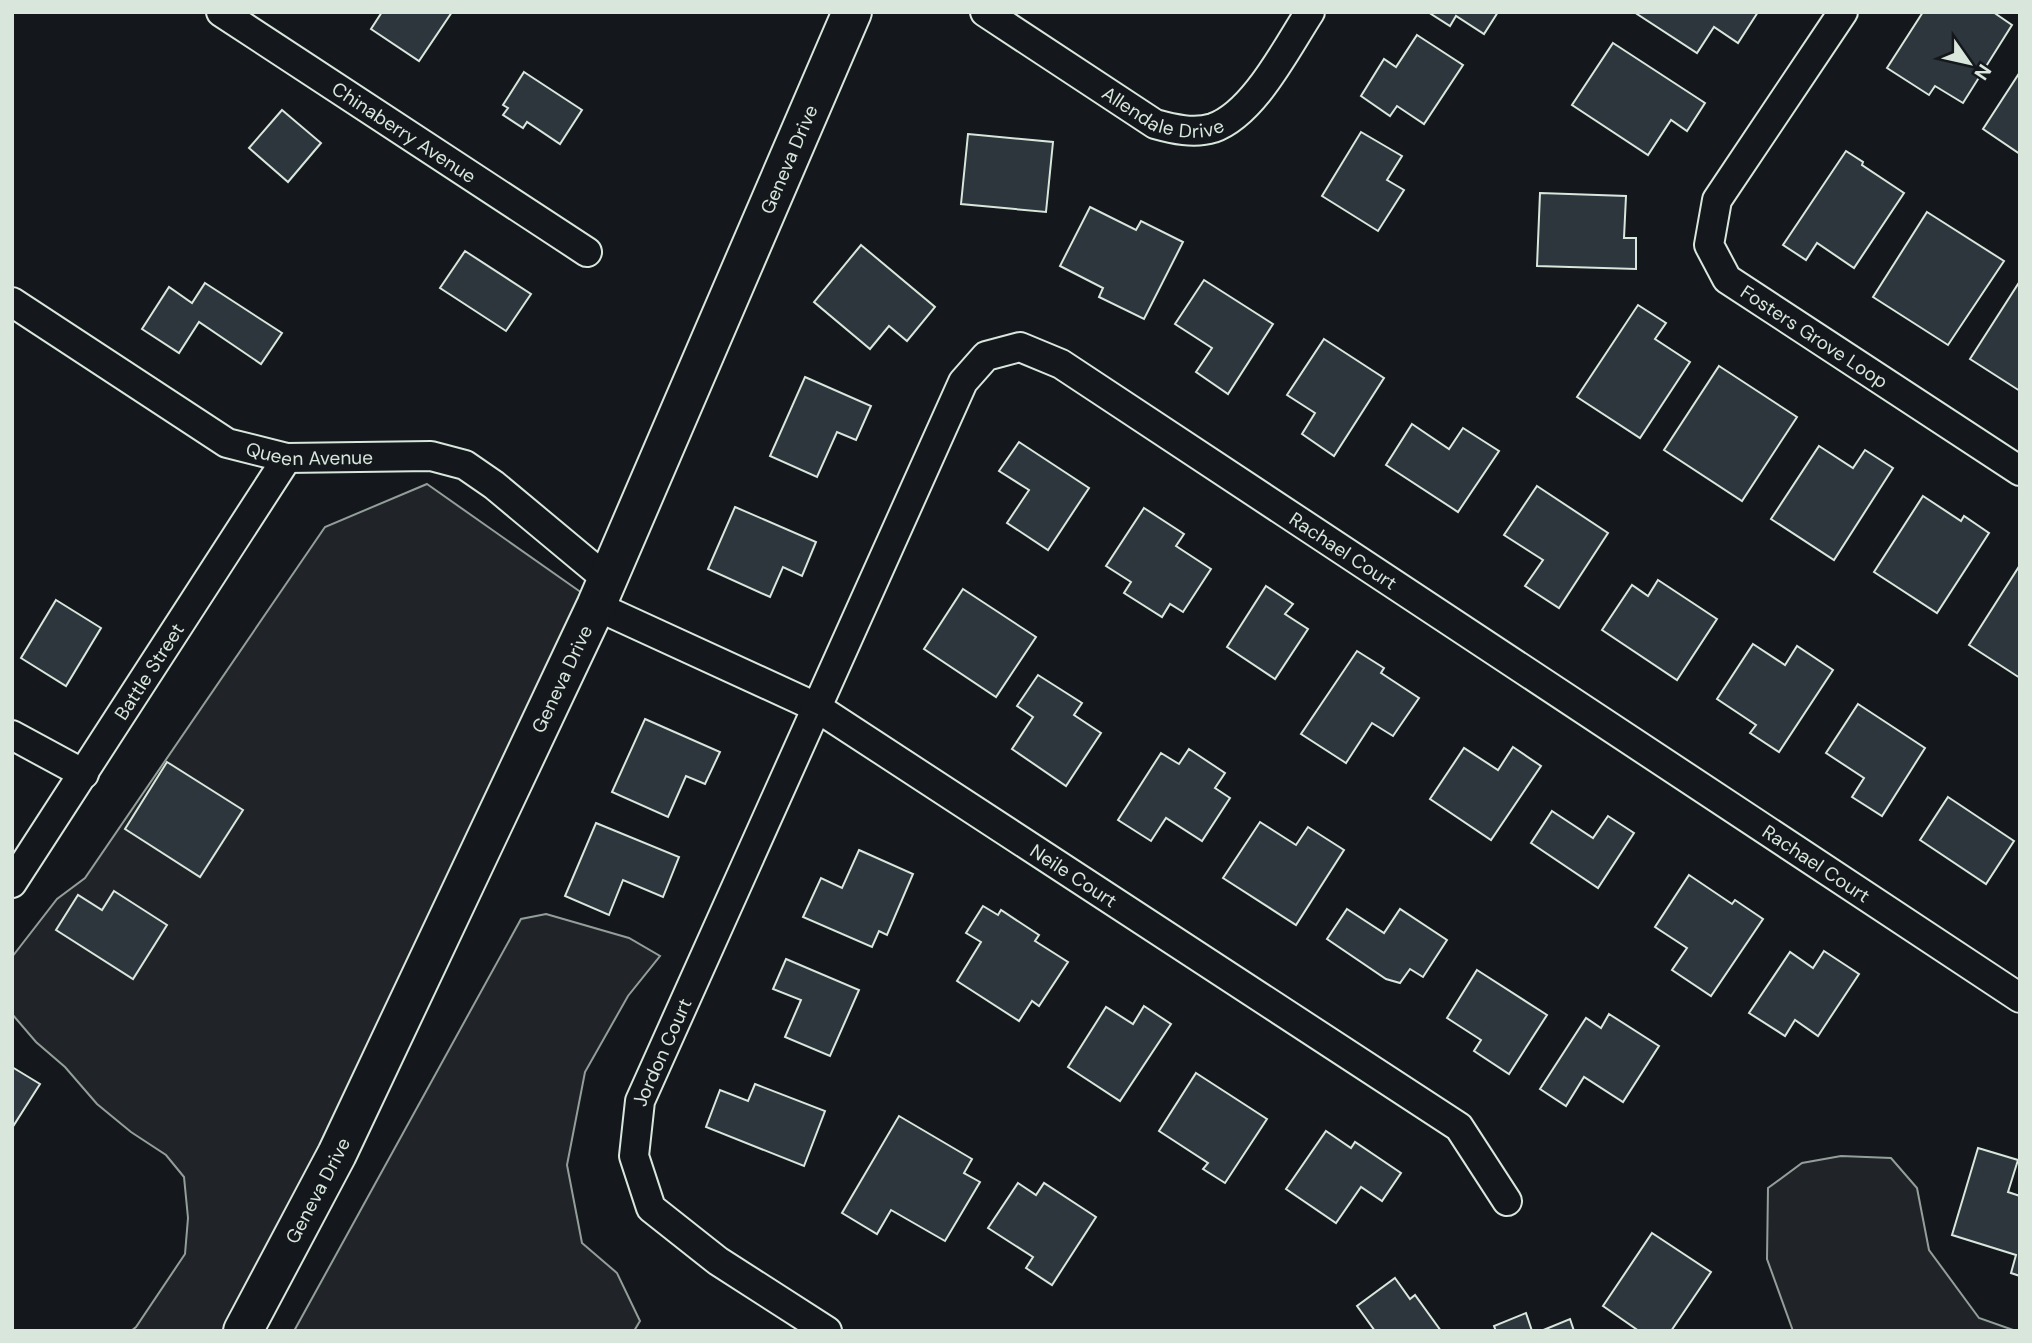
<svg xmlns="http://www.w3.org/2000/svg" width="2032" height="1343" viewBox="0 0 2032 1343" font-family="'DM Sans',sans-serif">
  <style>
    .green { fill: #202428; stroke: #939e99; stroke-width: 2 }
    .building { fill: #2c363c; stroke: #d8e6dc; stroke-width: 2 }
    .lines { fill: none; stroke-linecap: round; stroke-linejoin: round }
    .street-casing { stroke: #d8e6dc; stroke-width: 32 }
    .secondary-casing { stroke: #d8e6dc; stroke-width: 42 }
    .street { stroke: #14181c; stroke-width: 28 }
    .secondary { stroke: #14181c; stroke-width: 38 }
    .labels { text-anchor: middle; stroke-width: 5; stroke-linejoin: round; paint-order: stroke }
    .street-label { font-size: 19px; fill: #d8e6dc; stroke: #14181c }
  </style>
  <rect width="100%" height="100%" fill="#14181c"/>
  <g class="green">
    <path d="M427,484L582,593L321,1145L223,1331H131L136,1327L185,1254L188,1218L184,1177L166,1155L131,1132L97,1104L65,1067L36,1042L12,1014V957L57,899L85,878L325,527Z"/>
    <path d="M546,914L629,938L660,956L628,996L585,1072L567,1165L582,1243L617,1273L640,1321L634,1331H294L521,919Z"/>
    <path d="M1841,1156L1891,1158L1917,1188L1929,1250L1979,1318L2016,1331H1793L1767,1259L1768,1188L1802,1163Z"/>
  </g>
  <g class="building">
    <path d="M382,12H452L419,61L371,29Z"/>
    <path d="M1428,12H1498L1484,34L1456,16L1450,26Z"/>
    <path d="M1634,12H1758L1738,43L1714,27L1697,53Z"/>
    <path d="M1923,12H1993L2012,25L1963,103L1935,86L1929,95L1887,68Z"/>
    <path d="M1417,35L1463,65L1424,124L1397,106L1390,116L1361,96L1384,59L1396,67Z"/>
    <path d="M1613,43L1705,103L1687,131L1671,120L1648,155L1572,105Z"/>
    <path d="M524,72L582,110L560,144L527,122L523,128L503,115L508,108L503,105Z"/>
    <path d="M2020,72V154L1983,129Z"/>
    <path d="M282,110L321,143L288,182L249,148Z"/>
    <path d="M1361,132L1402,156L1387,180L1404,190L1378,231L1322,196Z"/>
    <path d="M968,134L1053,142L1046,212L961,204Z"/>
    <path d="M1846,151L1863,162L1862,165L1904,193L1854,268L1817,243L1806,260L1783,245Z"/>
    <path d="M1540,193L1626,196L1624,238H1636V269L1537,266Z"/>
    <path d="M1090,207L1136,230L1141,221L1183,242L1144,319L1099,297L1103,288L1060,266Z"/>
    <path d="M1927,212L2004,261L1948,345L1873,297Z"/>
    <path d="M861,245L935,307L907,341L889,326L870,349L814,302Z"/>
    <path d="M465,251L531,294L506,331L440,288Z"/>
    <path d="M1204,280L1273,324L1228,394L1196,372L1212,348L1175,324Z"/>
    <path d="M2020,281V391L1970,359Z"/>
    <path d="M205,283L282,333L261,364L199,322L179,353L142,329L169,287L192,303Z"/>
    <path d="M1638,305L1666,323L1655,339L1690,362L1640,438L1577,397Z"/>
    <path d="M1324,339L1384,378L1334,456L1302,434L1315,413L1287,395Z"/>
    <path d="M1719,366L1797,417L1742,501L1664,450Z"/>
    <path d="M805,377L871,406L856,440L837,432L817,477L770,456Z"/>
    <path d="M1412,424L1449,449L1463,428L1499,451L1458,512L1386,465Z"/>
    <path d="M1019,442L1089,488L1048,550L1007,523L1029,490L999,471Z"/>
    <path d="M1819,446L1853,468L1865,450L1893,468L1834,560L1771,519Z"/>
    <path d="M1537,486L1608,533L1559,608L1525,586L1543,560L1504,535Z"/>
    <path d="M1923,496L1961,521L1964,516L1989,533L1937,613L1874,572Z"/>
    <path d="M735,507L816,542L802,576L783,567L770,597L708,569Z"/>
    <path d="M1144,508L1184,534L1176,546L1211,569L1183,612L1170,604L1162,617L1124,593L1131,582L1106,566Z"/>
    <path d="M2020,565V678L1969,645Z"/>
    <path d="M1658,580L1717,619L1677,680L1602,630L1632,585L1648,596Z"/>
    <path d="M1266,586L1293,604L1285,614L1308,629L1275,679L1227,647Z"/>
    <path d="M963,589L1036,637L996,697L924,649Z"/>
    <path d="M56,600L101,628L66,686L21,658Z"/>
    <path d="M1753,644L1785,665L1797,646L1833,670L1779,752L1750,733L1756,725L1717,699Z"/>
    <path d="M1357,651L1384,668L1381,673L1419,698L1393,736L1372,723L1346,763L1301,734Z"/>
    <path d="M1038,675L1082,703L1074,715L1101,733L1066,786L1012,749L1033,717L1017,706Z"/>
    <path d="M1858,704L1925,748L1882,816L1852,797L1864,778L1826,753Z"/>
    <path d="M645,719L720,752L705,784L686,776L668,817L612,792Z"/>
    <path d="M1513,747L1541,766L1491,840L1430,799L1464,748L1498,770Z"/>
    <path d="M1189,749L1225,773L1215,788L1230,798L1202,841L1166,818L1151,841L1118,820L1161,753L1179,764Z"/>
    <path d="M167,762L243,810L200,877L125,829Z"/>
    <path d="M1948,797L2014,841L1986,884L1920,840Z"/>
    <path d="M1552,811L1593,838L1608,816L1634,833L1598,888L1531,843Z"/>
    <path d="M1260,822L1296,845L1308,827L1344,850L1296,925L1223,878Z"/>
    <path d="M596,823L679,857L663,897L623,880L609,915L565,896Z"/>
    <path d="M859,850L913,874L887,935L879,931L872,947L803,917L821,878L842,888Z"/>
    <path d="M1689,875L1732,904L1735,900L1763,919L1711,996L1672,970L1687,948L1655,927Z"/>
    <path d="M114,891L167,925L133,979L56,930L78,895L102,910Z"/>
    <path d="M983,906L998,915L1001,910L1039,935L1035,941L1068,962L1039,1006L1032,1001L1019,1021L957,981L981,942L966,933Z"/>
    <path d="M1347,909L1384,933L1400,909L1447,940L1423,977L1410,969L1400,983L1386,979L1327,939Z"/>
    <path d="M1824,951L1859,974L1818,1036L1795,1020L1785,1036L1749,1013L1790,952L1813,968Z"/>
    <path d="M786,959L859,990L830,1056L785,1037L801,1000L773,989Z"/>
    <path d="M1477,970L1547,1015L1509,1074L1474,1051L1481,1040L1447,1018Z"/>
    <path d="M1144,1006L1171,1024L1120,1101L1068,1067L1106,1007L1133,1024Z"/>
    <path d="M1609,1014L1659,1046L1623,1102L1584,1077L1566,1106L1540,1089L1586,1018L1601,1028Z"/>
    <path d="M12,1067L40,1084L12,1128Z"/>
    <path d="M1196,1073L1267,1119L1225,1183L1203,1169L1208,1163L1159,1131Z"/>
    <path d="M755,1084L825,1111L804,1166L706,1127L720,1090L748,1101Z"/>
    <path d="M899,1116L972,1159L964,1173L980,1182L945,1241L891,1210L877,1234L842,1213Z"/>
    <path d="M1326,1131L1351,1148L1355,1142L1401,1173L1382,1201L1361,1187L1336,1223L1286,1189Z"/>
    <path d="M1978,1148L2018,1160L2008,1192L2020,1196V1276L2011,1273L2016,1255L1952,1235Z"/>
    <path d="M1018,1183L1036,1195L1044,1183L1096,1217L1052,1285L1026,1268L1033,1257L988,1228Z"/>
    <path d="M1652,1233L1711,1272L1671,1331H1639L1603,1306Z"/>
    <path d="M1395,1278L1410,1299L1415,1295L1441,1331H1375L1357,1306Z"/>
    <path d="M1526,1313L1532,1331H1496L1494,1326Z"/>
    <path d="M1570,1319L1574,1331H1541Z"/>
  </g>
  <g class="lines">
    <defs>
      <g id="street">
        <path id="s1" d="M221,12L587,252"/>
        <path id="s2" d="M985,12L1155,124C1173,129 1194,134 1213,128C1254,114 1287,47 1310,12"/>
        <path id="s3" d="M1843,12L1717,200L1709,245L1727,279L2020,471"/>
        <path id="s4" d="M12,302L227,443L287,458L431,456L465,465L494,485L608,580"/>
        <path id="s5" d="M596,606L816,707L1459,1127L1507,1201"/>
        <path d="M12,735L84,774"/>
        <path id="s6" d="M12,883L287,458"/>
        <path id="s7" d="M827,1331L718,1261L651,1208L634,1156L640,1101L963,382L986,356L1020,347L1061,364L2020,998"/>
      </g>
      <g id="secondary">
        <path id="s8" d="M243,1331L337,1154L596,606L852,12"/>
      </g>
    </defs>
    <use href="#street" class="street-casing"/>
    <use href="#secondary" class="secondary-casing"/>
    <use href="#street" class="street"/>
    <use href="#secondary" class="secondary"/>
  </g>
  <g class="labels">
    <g class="street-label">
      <text dy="7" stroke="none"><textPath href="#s2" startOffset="208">Allendale Drive</textPath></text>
      <text dy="7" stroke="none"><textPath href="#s1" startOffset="219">Chinaberry Avenue</textPath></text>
      <text dy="7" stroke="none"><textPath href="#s8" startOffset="1293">Geneva Drive</textPath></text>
      <text dy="7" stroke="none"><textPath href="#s3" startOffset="415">Fosters Grove Loop</textPath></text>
      <text dy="7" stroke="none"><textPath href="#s4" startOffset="341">Queen Avenue</textPath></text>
      <text dy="7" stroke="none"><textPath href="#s7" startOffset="1566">Rachael Court</textPath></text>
      <text dy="7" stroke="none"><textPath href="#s6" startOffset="252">Battle Street</textPath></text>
      <text dy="7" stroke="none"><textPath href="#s8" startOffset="726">Geneva Drive</textPath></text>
      <text dy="7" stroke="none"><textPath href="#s7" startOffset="2133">Rachael Court</textPath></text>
      <text dy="7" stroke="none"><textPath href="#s5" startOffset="550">Neile Court</textPath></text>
      <text dy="7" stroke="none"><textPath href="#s7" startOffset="378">Jordon Court</textPath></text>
      <text dy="7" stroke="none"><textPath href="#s8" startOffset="159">Geneva Drive</textPath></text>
    </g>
  </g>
  <rect width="2032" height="1343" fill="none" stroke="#d8e6dc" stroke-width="28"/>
  <g transform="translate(1969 63) rotate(124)" stroke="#14181c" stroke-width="5" paint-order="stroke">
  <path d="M0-5L12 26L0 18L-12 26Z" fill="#d8e6dc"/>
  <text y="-10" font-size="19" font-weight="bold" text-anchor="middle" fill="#d8e6dc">N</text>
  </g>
</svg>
